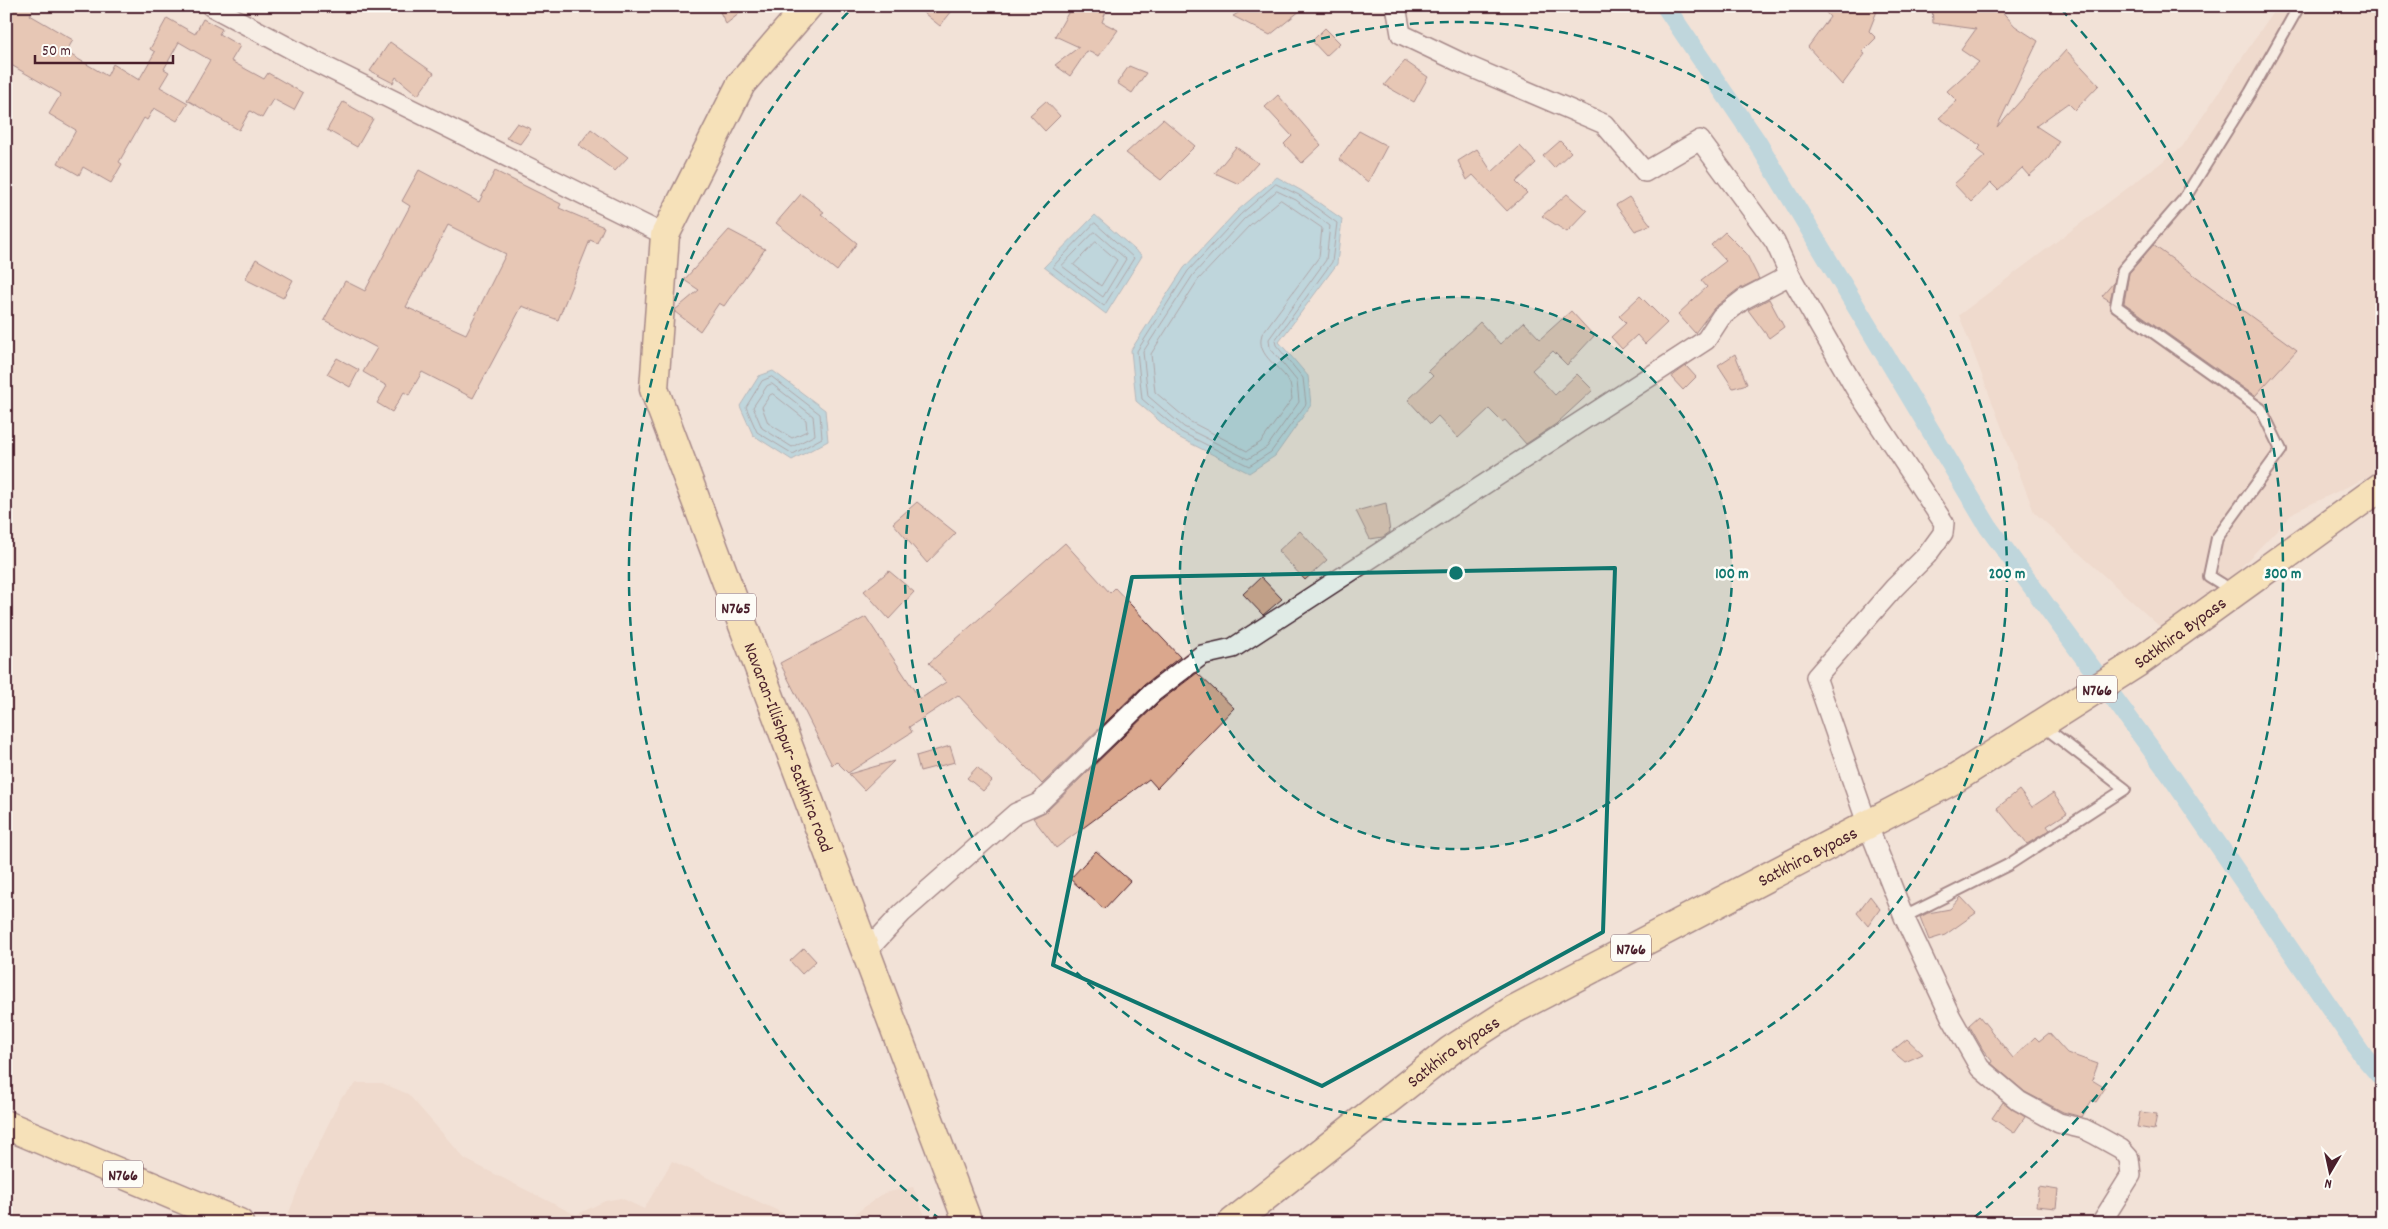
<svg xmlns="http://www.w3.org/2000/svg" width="2388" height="1229" viewBox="0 0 2388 1229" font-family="Dekko,sans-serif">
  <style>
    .built { fill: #ebd0c1 }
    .water { fill: #81c7e2; stroke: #6b8499 }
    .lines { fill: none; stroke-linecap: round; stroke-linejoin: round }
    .shore { stroke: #606274; stroke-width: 1 }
    .canal { stroke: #81c7e2; stroke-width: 19 }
    .building { fill: #daa78d; stroke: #4a1f2b; fill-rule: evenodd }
    .lane-casing { stroke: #4a1f2b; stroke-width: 14 }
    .street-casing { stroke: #4a1f2b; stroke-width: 22 }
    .highway-casing { stroke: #4a1f2b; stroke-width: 31 }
    .lane { stroke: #fdfcf7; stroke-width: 10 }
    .street { stroke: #fdfcf7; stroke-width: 19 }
    .highway { stroke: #fadf96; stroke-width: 28 }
    .marked { fill: none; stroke: #0f766e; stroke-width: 4; stroke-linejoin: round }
    .ring { fill: none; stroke: #0f766e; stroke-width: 2.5; stroke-dasharray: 9 6 }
    .labels { text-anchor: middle; stroke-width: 5; stroke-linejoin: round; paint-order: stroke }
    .shield { fill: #fdfcf7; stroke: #806168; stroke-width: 1 }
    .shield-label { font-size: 16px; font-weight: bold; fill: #4a1f2b }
    .street-label { font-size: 18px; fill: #4a1f2b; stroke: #fdfcf7 }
    .centre { fill: #0f766e; stroke: #fdfcf7; stroke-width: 2.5 }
    .ring-label { font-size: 15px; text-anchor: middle; font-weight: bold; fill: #0f766e; stroke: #fdfcf7; stroke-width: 5; stroke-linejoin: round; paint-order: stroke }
  </style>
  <rect width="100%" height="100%" fill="#f2e2d7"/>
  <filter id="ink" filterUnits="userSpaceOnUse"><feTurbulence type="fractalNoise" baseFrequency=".02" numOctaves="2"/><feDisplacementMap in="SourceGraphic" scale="10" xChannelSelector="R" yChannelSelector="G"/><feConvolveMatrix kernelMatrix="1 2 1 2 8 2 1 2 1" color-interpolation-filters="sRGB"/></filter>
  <g filter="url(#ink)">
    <g class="built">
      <path d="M2277,6H2382V463L2372,475L2294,512L2216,593L2170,636L2034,512L1959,315L2182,147Z"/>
      <path d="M357,1083H382L408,1094L465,1159L576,1215L605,1201L621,1198L644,1209L672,1161L804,1223H285L303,1176L341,1098Z"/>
      <path d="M913,1187L928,1223H842L884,1193Z"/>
    </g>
    <g class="water">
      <path d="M1277,177L1302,191L1342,219L1337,264L1279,342L1308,376L1311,405L1275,456L1249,473L1178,437L1136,401L1131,350L1184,268L1237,211Z"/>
      <path d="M1095,215L1142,256L1106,314L1044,267Z"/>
      <path d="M773,371L825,410L828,441L792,460L753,435L740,406L759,376Z"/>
    </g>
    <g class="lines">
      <g class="shore">
        <path d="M1276,184L1299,195L1337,223L1332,262L1275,340L1276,345L1303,378L1306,404L1271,452L1249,466L1181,432L1142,399L1137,351L1188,271L1240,215Z"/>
        <path d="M1277,191L1296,200L1330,226L1326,260L1269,339L1270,348L1297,381L1299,402L1267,447L1248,459L1184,427L1148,396L1143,352L1193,275L1244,219Z"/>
        <path d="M1281,200L1322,228L1319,257L1262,334C1255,357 1282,366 1290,384C1292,388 1291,395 1292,399L1261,442L1247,451L1189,421L1155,392L1151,354L1198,280L1250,225Z"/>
        <path d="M1095,223L1134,258L1104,306L1053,267Z"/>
        <path d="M1095,232L1126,259L1103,297L1062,266Z"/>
        <path d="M1096,242L1117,260L1101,286L1074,265Z"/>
        <path d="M772,377L820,414L822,438L793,454L757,432L746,407L762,381Z"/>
        <path d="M772,384L813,416L815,435L792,447L762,428L753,407L767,386Z"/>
        <path d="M773,394L806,420L807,431L792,438L768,423L762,407L770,395Z"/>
      </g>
      <path class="canal" d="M1665,6L1756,140L1989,528L2171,776L2364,1057L2382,1078"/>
    </g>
    <g class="building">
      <path d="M12,6H35L30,15L73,40L66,52L107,76L113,64L139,80L155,52L150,49L167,18L195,34L203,19L222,29L219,34L240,46L231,61L264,79L268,73L303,93L294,110L273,99L262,118L250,111L239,130L187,100L210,60L179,42L164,69L169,72L160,87L188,103L177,121L154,108L147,120L144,118L119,162L122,164L111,183L83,167L79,175L58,163L76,130L49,114L61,94L6,62V16Z"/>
      <path d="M717,6H749L726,24Z"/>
      <path d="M915,6H956L940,26Z"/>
      <path d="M1072,6H1108L1102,22L1118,30L1099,56L1087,51L1070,76L1055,65L1079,47L1055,36Z"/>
      <path d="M1250,6H1306L1270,35L1233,16Z"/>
      <path d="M1820,6H1879L1869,31L1876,38L1862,52L1865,54L1842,85L1808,47L1830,17Z"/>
      <path d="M1932,6H1997L2015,26L2038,41L1997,127L2066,50L2099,85L2075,110L2068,103L2036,126L2059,141L2049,158L2029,176L2022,168L1998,190L1991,183L1971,202L1954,184L1985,156L1977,150L1981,146L1939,118L1957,101L1947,91L1979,62L1961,50L1976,29L1933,23Z"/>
      <path d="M1325,28L1340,43L1326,56L1312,41Z"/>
      <path d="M390,42L434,73L418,95L396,77L393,83L370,71Z"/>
      <path d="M1405,61L1428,77L1414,102L1384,85Z"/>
      <path d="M1129,66L1146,73L1132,93L1117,83Z"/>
      <path d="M1278,95L1321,145L1302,163L1284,144L1292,136L1265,107Z"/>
      <path d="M1046,101L1060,116L1045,131L1030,115Z"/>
      <path d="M343,102L373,119L357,147L327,130Z"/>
      <path d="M1163,119L1195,146L1161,180L1126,153Z"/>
      <path d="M517,123L531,129L520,144L506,138Z"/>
      <path d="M591,129L628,157L615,171L579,145Z"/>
      <path d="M1359,131L1387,146L1368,182L1339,159Z"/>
      <path d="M1560,141L1571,152L1554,168L1543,156Z"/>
      <path d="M1520,146L1536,163L1516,182L1527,193L1507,211L1473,175L1467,180L1458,161L1477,149L1492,172Z"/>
      <path d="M1236,147L1258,163L1239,184L1215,173Z"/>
      <path d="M419,170L479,202L495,171L561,204L559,208L604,227L597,243L590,240L558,320L522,306L473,398L422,372L409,395L404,392L392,412L377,403L387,386L363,372L377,348L324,320L345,281L365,291L410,206L402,201ZM448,225L506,254L466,334L406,307Z"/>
      <path d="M801,194L824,212L821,214L857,243L837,271L776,223Z"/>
      <path d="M1567,194L1587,211L1567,232L1542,216Z"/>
      <path d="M1629,197L1651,225L1635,231L1616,205Z"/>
      <path d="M729,230L765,249L724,306L719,303L700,331L675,312V310L699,290L684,280Z"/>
      <path d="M1725,232L1746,253L1759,279L1737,290L1714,308L1695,333L1678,314L1707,287L1701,280L1726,261L1711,245Z"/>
      <path d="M2153,245L2297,350L2255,396L2124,303L2129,273Z"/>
      <path d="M256,259L293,280L283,298L245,279Z"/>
      <path d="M2114,282L2110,301L2102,296Z"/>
      <path d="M1640,296L1667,323L1645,344L1637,335L1622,349L1611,337L1626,323L1619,316Z"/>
      <path d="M1769,299L1784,327L1769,338L1748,310Z"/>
      <path d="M1571,311L1594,336L1567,365L1553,351L1532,370L1555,395L1577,374L1593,390L1556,424L1526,444L1505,420L1502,422L1489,409L1458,438L1438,416L1430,424L1408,400L1433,376L1428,371L1480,322L1500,344L1524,322L1540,339Z"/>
      <path d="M1735,354L1747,384L1733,388L1718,365Z"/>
      <path d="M337,358L359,370L350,387L327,374Z"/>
      <path d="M1686,366L1696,377L1683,390L1671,377Z"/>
      <path d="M917,502L956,533L927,563L893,523Z"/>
      <path d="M1386,503L1390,532L1383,537L1370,539L1356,511Z"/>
      <path d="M1300,531L1327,560L1305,580L1278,551Z"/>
      <path d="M1065,543L1110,593L1115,588L1180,657L1144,685L1042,784L958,695L909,727L912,732L848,773L836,761L832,765L780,663L866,617L920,699L946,682L929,663Z"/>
      <path d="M889,571L914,592L889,619L864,591Z"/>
      <path d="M1261,577L1282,599L1263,615L1243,594Z"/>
      <path d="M1197,673L1234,708L1157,788L1149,779L1056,848L1033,818L1047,811L1159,702Z"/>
      <path d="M950,746L955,762L920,771L916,756Z"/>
      <path d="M894,761L864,790L849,774Z"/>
      <path d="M977,767L992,781L983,791L967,778Z"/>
      <path d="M2019,790L2032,807L2053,793L2067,813L2047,826L2050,830L2027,844L1997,808Z"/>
      <path d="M1096,851L1130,881L1104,909L1070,879Z"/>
      <path d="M1870,896L1880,909L1868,926L1857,913Z"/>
      <path d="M1961,897L1976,913L1945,935L1929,940L1920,917L1928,913L1950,909Z"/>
      <path d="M804,948L816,961L802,974L790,961Z"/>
      <path d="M1979,1016L2013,1058L2035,1037L2039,1041L2049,1033L2067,1053L2098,1064L2092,1080L2105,1088L2096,1102L2092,1100L2082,1117L2063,1112L2025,1092L1991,1063L1992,1061L1983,1050L1969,1025Z"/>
      <path d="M1907,1039L1923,1054L1905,1062L1892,1051Z"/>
      <path d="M2003,1102L2025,1117L2014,1133L1992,1118Z"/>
      <path d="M2140,1112L2157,1114L2154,1130L2137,1127Z"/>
      <path d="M2039,1187L2058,1190L2056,1208L2036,1206Z"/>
    </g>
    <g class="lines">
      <defs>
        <g id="lane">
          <path d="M2233,591L2209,576L2217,538L2281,450L2261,409L2116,306L2123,270L2184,199L2250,93L2299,6"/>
          <path d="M1904,917L2008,865L2125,789L2043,726"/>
        </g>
        <g id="street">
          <path d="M211,6L312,60L665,235"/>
          <path d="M1396,6L1401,34L1466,65L1604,124L1645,172L1700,140L1775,242L1790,275L1855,388L1944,523L1943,533L1927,555L1894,588L1816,677L1868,826L1904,917L1951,1017L1980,1068L2019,1101L2059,1123L2084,1129L2094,1134L2121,1149L2129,1158L2131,1175L2101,1223"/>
          <path d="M866,952L902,913L1016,813L1039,803L1152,693L1202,655L1233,648L1706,340L1721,317L1744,299L1790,275"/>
        </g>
        <g id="highway">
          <path id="s1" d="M808,6L741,84L665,235L654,389L968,1223"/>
          <path d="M6,1125L239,1223"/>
          <path id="s2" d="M1232,1223L1451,1050L1513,1010L1953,780L2137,663L2382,486"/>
        </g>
      </defs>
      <use href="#lane" class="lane-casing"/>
      <use href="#street" class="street-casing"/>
      <use href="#highway" class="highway-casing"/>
      <use href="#lane" class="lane"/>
      <use href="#street" class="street"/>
      <use href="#highway" class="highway"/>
    </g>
  </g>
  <path d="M0 0H2388V1229H0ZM1615,568L1603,932L1322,1086L1053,965L1132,577Z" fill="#f2e2d7" fill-opacity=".55" fill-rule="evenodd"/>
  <path class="marked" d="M1615,568L1603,932L1322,1086L1053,965L1132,577Z"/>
  <circle cx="1456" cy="573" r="276" fill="#0f766e" fill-opacity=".12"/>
  <g class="ring">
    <circle cx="1456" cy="573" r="276"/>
    <circle cx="1456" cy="573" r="551"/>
    <path d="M941 1220A827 827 0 0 1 851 9M2061 9A827 827 0 0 1 1971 1220"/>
  </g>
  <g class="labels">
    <g class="shield">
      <rect x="716" y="593.5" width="40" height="27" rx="4"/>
      <rect x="2077" y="675.5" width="40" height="27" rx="4"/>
      <rect x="1611" y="934.5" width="40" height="27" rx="4"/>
      <rect x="103" y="1160.5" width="40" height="27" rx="4"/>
    </g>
    <g class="shield-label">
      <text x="736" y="613">N765</text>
      <text x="2097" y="695">N766</text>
      <text x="1631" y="954">N766</text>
      <text x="123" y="1180">N766</text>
    </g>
    <g class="street-label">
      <text dy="6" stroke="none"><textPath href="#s2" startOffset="1120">Satkhira Bypass</textPath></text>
      <text dy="6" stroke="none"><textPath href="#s1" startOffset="809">Navaran-Illishpur- Satkhira road</textPath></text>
      <text dy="6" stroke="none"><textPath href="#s2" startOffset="685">Satkhira Bypass</textPath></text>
      <text dy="6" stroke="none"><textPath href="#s2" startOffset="280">Satkhira Bypass</textPath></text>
    </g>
  </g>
  <circle cx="1456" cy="573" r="8" class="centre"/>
  <g class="ring-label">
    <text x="1732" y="578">100 m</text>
    <text x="2007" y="578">200 m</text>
    <text x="2283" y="578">300 m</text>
  </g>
  <rect width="2388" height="1229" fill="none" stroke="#fdfcf7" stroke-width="25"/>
  <rect x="12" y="12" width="2363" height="1204" fill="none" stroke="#4a1f2b" stroke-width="2" filter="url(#ink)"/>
  <g transform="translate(2330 1172) rotate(189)" stroke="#fdfcf7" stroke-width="4" paint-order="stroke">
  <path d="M0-4L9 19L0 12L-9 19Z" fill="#4a1f2b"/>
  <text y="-8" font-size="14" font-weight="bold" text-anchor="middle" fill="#4a1f2b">N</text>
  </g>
  <path d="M35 55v8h138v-8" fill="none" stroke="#4a1f2b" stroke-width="2.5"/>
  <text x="42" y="55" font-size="15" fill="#4a1f2b" stroke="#fdfcf7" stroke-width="4" paint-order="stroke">50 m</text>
</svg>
